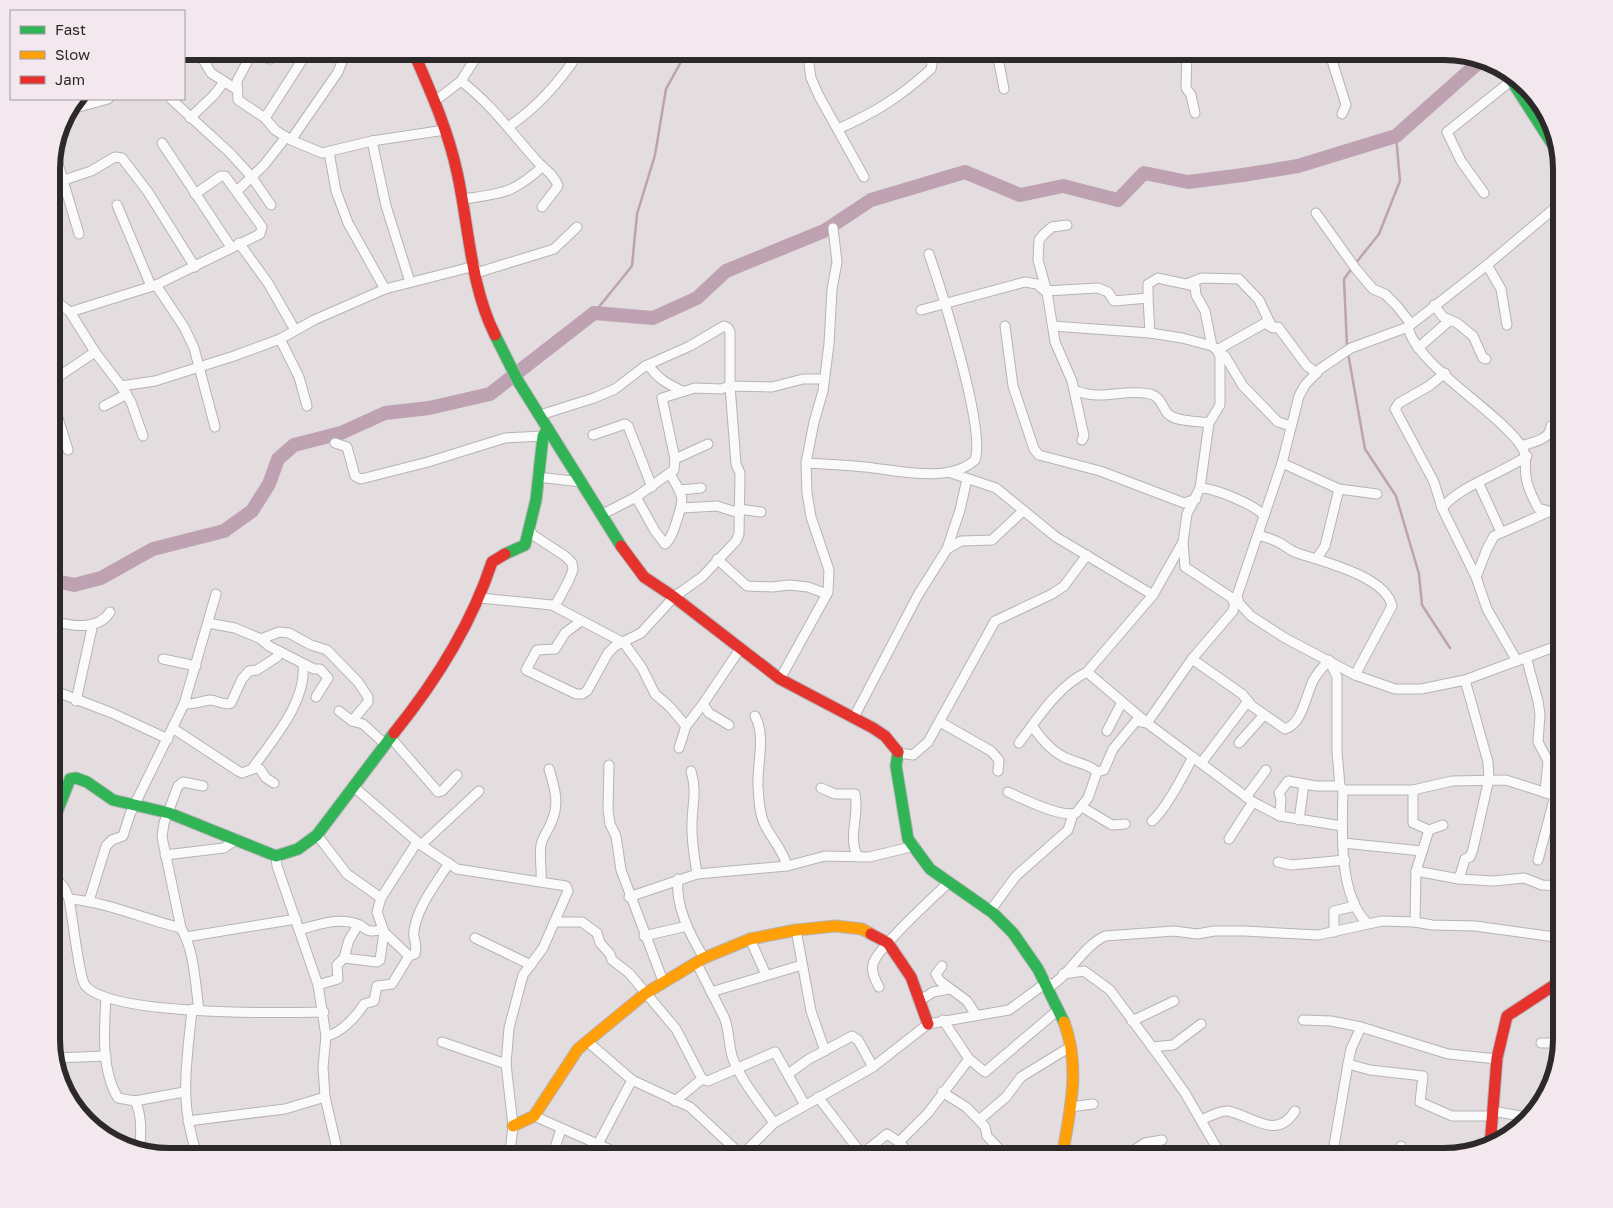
<svg xmlns="http://www.w3.org/2000/svg" width="1613" height="1208" viewBox="0 0 1613 1208" font-family="'Golos Text',sans-serif">
  <style>
    .lines { fill: none; stroke-linecap: round; stroke-linejoin: round }
    .stream { stroke: #bea2b2; stroke-width: 2.5 }
    .river { stroke: #bea2b2; stroke-width: 14 }
    .street-casing { stroke: #b7b3b5; stroke-width: 11 }
    .fast-casing { stroke: #b7b3b5; stroke-width: 13 }
    .slow-casing { stroke: #b7b3b5; stroke-width: 13 }
    .jam-casing { stroke: #b7b3b5; stroke-width: 13 }
    .street { stroke: #fbfafa; stroke-width: 9 }
    .fast { stroke: #30b455; stroke-width: 11 }
    .slow { stroke: #ff9f0a; stroke-width: 11 }
    .jam { stroke: #e5322d; stroke-width: 11 }
    .rim { fill: none; stroke: #2d292b; stroke-width: 6 }
  </style>
  <rect width="100%" height="100%" fill="#e3dde0"/>
  <g class="lines">
    <g class="stream">
      <path d="M1355,264L1379,234L1400,181L1396,136"/>
      <path d="M594,313L632,266L637,214L655,155L666,89L687,51"/>
      <path d="M1347,347L1344,279L1352,268"/>
      <path d="M1348,353L1365,449L1396,496L1419,574L1422,605L1450,648"/>
    </g>
    <path class="river" d="M52,580L74,585L101,578L153,549L224,531L252,511L269,484L278,459L294,445L341,433L385,413L429,408L490,394L594,313L653,318L697,298L726,271L824,231L871,200L965,172L1020,195L1063,186L1118,200L1144,173L1188,182L1243,175L1298,166L1396,136L1478,63"/>
    <defs>
      <g id="street">
        <path d="M198,51L211,73L236,89"/>
        <path d="M241,51L270,59"/>
        <path d="M253,51L237,81L238,100L265,118L275,130L291,140L322,153L372,141L445,130"/>
        <path d="M807,51L811,78L819,96L864,177"/>
        <path d="M994,51L998,58L1004,89"/>
        <path d="M1187,51L1186,88L1191,95L1195,113"/>
        <path d="M1270,51L1272,56"/>
        <path d="M1329,51L1346,105L1342,114"/>
        <path d="M1100,55L1120,51"/>
        <path d="M461,81C490,103 511,132 536,160C544,169 554,174 558,186L542,207"/>
        <path d="M171,99L230,153L251,176L271,205"/>
        <path d="M435,101L461,81L480,51"/>
        <path d="M68,110L108,99"/>
        <path d="M190,118L214,95L224,82"/>
        <path d="M265,118L308,51"/>
        <path d="M508,127C538,107 560,82 580,51"/>
        <path d="M838,129C876,112 900,97 931,69L932,64L926,51"/>
        <path d="M291,140L338,72L346,51"/>
        <path d="M372,141L386,206L410,282"/>
        <path d="M162,143L231,247"/>
        <path d="M54,150L79,234"/>
        <path d="M329,152L336,191L348,223L385,289"/>
        <path d="M52,184L91,171L115,157L122,158L148,192L195,267"/>
        <path d="M237,191L264,165L286,137"/>
        <path d="M1484,193L1461,161L1447,132L1511,81"/>
        <path d="M464,199C503,193 512,194 542,167"/>
        <path d="M117,205L151,286"/>
        <path d="M1316,213L1356,269L1373,289L1385,294L1397,306L1411,324"/>
        <path d="M1067,225L1052,227L1044,234L1039,240L1038,260L1047,292L1055,342L1072,381L1084,436L1082,440"/>
        <path d="M239,243L268,283L295,330"/>
        <path d="M1487,265L1501,289L1507,325"/>
        <path d="M476,273L554,249L577,227"/>
        <path d="M1189,283L1202,278L1239,279L1259,300L1272,327"/>
        <path d="M156,285L184,327L194,348L215,427"/>
        <path d="M52,298L70,312L95,352L121,386L131,402L143,436"/>
        <path d="M1148,298L1150,333"/>
        <path d="M1434,305L1443,317L1457,323L1473,336L1483,358L1486,359"/>
        <path d="M921,310L1025,282L1037,284L1045,291L1098,288L1108,292L1114,301L1148,298V284L1158,278L1162,279L1195,286L1196,295L1205,311L1212,346"/>
        <path d="M70,312L156,285L260,234L262,227L225,176H221L195,194"/>
        <path d="M1005,326L1013,386L1034,449L1039,455L1100,471L1184,503L1196,499"/>
        <path d="M1053,326L1150,333L1182,338L1212,346L1225,356L1243,386L1278,422L1291,426"/>
        <path d="M1408,327C1416,365 1498,411 1522,447C1528,457 1524,466 1526,476C1527,488 1533,498 1538,508L1548,511"/>
        <path d="M280,339L299,377L307,406"/>
        <path d="M1418,348L1449,321"/>
        <path d="M1217,350L1265,323L1273,328L1278,327L1307,366L1317,373"/>
        <path d="M645,366L650,367C658,379 668,384 682,391"/>
        <path d="M1445,373L1429,386L1399,403L1395,409L1434,482L1442,508L1476,577L1487,609L1517,661"/>
        <path d="M52,381L95,352"/>
        <path d="M121,386L155,381L234,356L280,339L314,320L385,289L475,266"/>
        <path d="M1074,390C1102,402 1123,388 1150,394C1161,397 1162,407 1168,414C1176,422 1198,421 1209,423"/>
        <path d="M52,399L68,450"/>
        <path d="M104,406L127,394"/>
        <path d="M540,415L594,398L615,389L645,366L690,346L724,326L728,328L730,332V386L736,464L740,473L739,534L736,541L702,577L674,597L641,633L615,646L608,653L587,691L582,694H576L526,670L537,650L555,649L565,633L581,621"/>
        <path d="M593,435L625,424L628,426L652,487"/>
        <path d="M335,443L347,447L355,476L361,479L428,462L505,438L543,436"/>
        <path d="M1521,446C1533,442 1550,440 1551,426L1562,420"/>
        <path d="M675,459L708,444"/>
        <path d="M806,463C826,464 845,465 865,467C896,470 949,484 975,460C986,429 941,289 929,254"/>
        <path d="M1282,463L1339,489L1377,494"/>
        <path d="M948,472L996,488L1056,537L1153,595"/>
        <path d="M537,477L582,482"/>
        <path d="M1479,484L1501,532"/>
        <path d="M1200,488C1214,488 1256,505 1264,516"/>
        <path d="M680,490L701,488"/>
        <path d="M636,497L655,531L665,544C671,539 674,530 676,523C685,496 684,498 670,474"/>
        <path d="M682,508L717,506L739,513"/>
        <path d="M1442,508C1461,485 1501,474 1527,456"/>
        <path d="M738,509L761,512"/>
        <path d="M603,514L636,497L674,470L675,459L662,398L695,388L721,389L730,386L772,387L803,379H824"/>
        <path d="M530,530L533,535L565,556L572,563L573,570L568,582L555,606"/>
        <path d="M1258,535C1265,537 1273,539 1280,543C1287,547 1292,552 1300,554C1325,562 1386,577 1392,606L1355,675"/>
        <path d="M1183,542L1185,567L1232,598L1233,601L1238,599"/>
        <path d="M947,549L961,541L992,540L1023,511"/>
        <path d="M1317,558L1325,546L1339,489"/>
        <path d="M717,559L747,586L772,587L789,585L808,587L827,594"/>
        <path d="M1476,577L1487,549L1494,536L1562,506"/>
        <path d="M1237,596L1282,463L1299,396L1305,385L1320,369L1351,348L1408,327L1487,265L1562,202"/>
        <path d="M480,598L552,605L624,643L642,668L655,694L670,707L686,726"/>
        <path d="M1237,601L1251,616L1285,638L1355,675L1395,689H1421L1465,680L1562,644"/>
        <path d="M52,621C71,626 98,631 110,612"/>
        <path d="M208,623L235,628L261,639L269,646L314,669H320L328,678L316,697"/>
        <path d="M261,639L279,632L289,633L311,645L327,650L358,682L368,697V702L352,721"/>
        <path d="M1526,657L1538,701L1540,715L1538,742L1548,761L1545,793"/>
        <path d="M163,659L196,666"/>
        <path d="M1192,659L1242,694L1252,706L1285,729C1303,724 1306,693 1314,679C1318,672 1324,666 1329,660L1337,677V752L1340,786L1343,790C1342,829 1338,894 1367,923"/>
        <path d="M1087,672L1147,723L1253,802L1280,816L1342,826"/>
        <path d="M780,679L828,592L829,570L811,517L807,493L806,463L814,422L823,391L829,344L832,289L837,262L833,228"/>
        <path d="M52,690L112,713L168,739"/>
        <path d="M76,701L92,628L90,625"/>
        <path d="M184,704C194,705 200,701 210,700C217,700 223,706 231,703L242,679L249,671L257,670L277,657L279,652"/>
        <path d="M703,704L709,713L729,725"/>
        <path d="M339,711L352,721L363,724L385,744"/>
        <path d="M755,716C766,736 757,764 758,786C759,798 759,814 765,825C772,840 782,848 787,866"/>
        <path d="M854,717L918,595L947,549L960,510L967,479"/>
        <path d="M940,722L991,751L999,760L998,771"/>
        <path d="M1032,726C1041,738 1050,750 1064,757C1075,763 1088,763 1097,772"/>
        <path d="M174,729L238,771L242,773L256,768L260,769L266,778L274,783"/>
        <path d="M1107,731L1122,702"/>
        <path d="M391,738L438,792L442,791L457,775"/>
        <path d="M1019,743C1038,718 1058,686 1087,672L1153,595L1183,542L1187,514L1200,488L1209,423L1220,405V356L1217,350"/>
        <path d="M1239,743L1263,716"/>
        <path d="M679,748L686,726L703,704L740,649"/>
        <path d="M899,753L913,755L928,742L995,621L1052,594L1064,586L1087,555"/>
        <path d="M1202,762L1248,701"/>
        <path d="M609,765L608,810L610,824L616,836L621,870L663,981"/>
        <path d="M252,769C273,739 307,702 303,664"/>
        <path d="M691,771C698,794 691,807 692,830C692,845 695,860 697,874"/>
        <path d="M354,787L421,845L457,869L566,886L568,891L543,948L523,975L509,1028L506,1064L513,1126L510,1152L507,1157"/>
        <path d="M821,788L835,794H855C860,815 847,837 858,857"/>
        <path d="M1343,790H1413L1452,781L1506,780L1562,798"/>
        <path d="M1413,790V823L1429,830"/>
        <path d="M1008,792C1023,799 1061,818 1076,813L1088,798L1097,772L1104,770L1113,749L1136,721L1147,723L1192,659L1233,611L1235,602"/>
        <path d="M1246,797L1266,770"/>
        <path d="M1082,807L1112,825L1125,824"/>
        <path d="M1280,816L1281,799L1279,793L1288,781L1316,786H1340"/>
        <path d="M1299,820L1304,784"/>
        <path d="M1152,821C1167,808 1183,775 1193,757"/>
        <path d="M317,835L347,874L381,898"/>
        <path d="M1229,839L1253,802"/>
        <path d="M1343,843L1422,851"/>
        <path d="M421,845L479,791"/>
        <path d="M165,855L224,848L237,839"/>
        <path d="M276,856L277,866L318,985L326,1036L323,1067L325,1097L339,1157"/>
        <path d="M1538,860L1555,796"/>
        <path d="M1278,862L1291,865L1345,860"/>
        <path d="M1416,871L1459,879L1494,881L1524,878L1542,885L1562,886"/>
        <path d="M678,879C675,906 690,935 704,958"/>
        <path d="M1459,879L1465,859L1470,857L1473,849L1489,779L1488,762L1465,680"/>
        <path d="M51,880C63,881 65,889 69,899C72,913 79,977 85,985C108,1016 282,1013 324,1012"/>
        <path d="M541,881C542,869 539,856 541,845C543,836 548,831 551,823C560,804 555,789 549,769"/>
        <path d="M629,897L697,874L787,866L825,856L869,857L915,846"/>
        <path d="M69,899C108,902 143,919 181,928"/>
        <path d="M89,901L106,846L112,840L123,836L130,814L184,704L216,594"/>
        <path d="M990,911L1016,876L1068,830L1073,814"/>
        <path d="M556,922H582L597,933L600,943L610,954L612,960L629,973L676,1029L702,1079"/>
        <path d="M1415,922L1416,871L1429,830L1443,825"/>
        <path d="M299,930C316,925 337,918 354,923C368,926 362,935 383,929"/>
        <path d="M796,930L811,1011L825,1051"/>
        <path d="M1334,932V911L1351,907L1354,902"/>
        <path d="M644,936L687,926"/>
        <path d="M186,937L296,919"/>
        <path d="M475,938L531,965"/>
        <path d="M750,939L766,975"/>
        <path d="M409,956L384,932L377,912L381,898L417,842"/>
        <path d="M344,958L377,962L380,960L384,932"/>
        <path d="M696,962L724,1017C730,1031 728,1045 733,1059C742,1082 760,1103 774,1123"/>
        <path d="M942,966L936,974L940,981L967,1001L976,1015"/>
        <path d="M1063,974L1084,971L1110,990L1161,1059L1185,1093L1222,1157"/>
        <path d="M318,985L338,979L337,965L344,958L349,940L358,925"/>
        <path d="M879,987C875,980 871,972 873,964C877,948 933,898 948,883"/>
        <path d="M1049,987C1070,975 1082,947 1105,936L1174,931L1197,934L1214,931H1244L1318,935L1382,921L1415,922L1432,925L1475,926L1562,938"/>
        <path d="M711,992L802,965"/>
        <path d="M106,998C104,1030 101,1070 118,1098L135,1101C142,1115 141,1131 140,1147"/>
        <path d="M919,1001L933,992L949,989"/>
        <path d="M192,1009C187,1064 178,1102 198,1157"/>
        <path d="M199,1010C195,984 195,952 181,928L162,837L164,823L178,786L183,782L203,786"/>
        <path d="M943,1020L969,1059L985,1072L1058,1010"/>
        <path d="M1303,1020L1331,1021L1361,1027L1448,1054L1498,1059"/>
        <path d="M1132,1021L1174,1001"/>
        <path d="M326,1036C340,1034 357,1016 364,1004L374,1001L377,986L392,984L409,956L415,954C418,942 412,938 414,931C417,907 436,884 449,863"/>
        <path d="M442,1042L506,1064"/>
        <path d="M588,1042L632,1080L690,1107L734,1148L738,1157"/>
        <path d="M1541,1043H1556L1559,1047"/>
        <path d="M1152,1047L1173,1045L1201,1024"/>
        <path d="M54,1058L106,1056"/>
        <path d="M1348,1064L1370,1070L1423,1076L1420,1102L1452,1116H1493"/>
        <path d="M788,1074L809,1059L852,1036L858,1040L873,1067"/>
        <path d="M942,1092L966,1107L979,1120L985,1127L987,1136L1007,1157"/>
        <path d="M818,1097L864,1157"/>
        <path d="M135,1101L184,1092"/>
        <path d="M675,1101L702,1079L708,1081L775,1052L805,1105"/>
        <path d="M1070,1107L1093,1104"/>
        <path d="M1493,1111L1520,1116L1532,1115"/>
        <path d="M534,1116L627,1157"/>
        <path d="M979,1120L1006,1097L1021,1077L1070,1047"/>
        <path d="M1201,1120C1209,1117 1220,1110 1228,1111C1253,1116 1276,1141 1295,1111"/>
        <path d="M188,1121L285,1109L325,1097"/>
        <path d="M899,1142L928,1113L969,1059"/>
        <path d="M598,1144L632,1080"/>
        <path d="M862,1154L887,1134L899,1142L913,1157"/>
        <path d="M552,1157L561,1129"/>
        <path d="M740,1157L774,1123L873,1067L928,1024L1009,1010L1047,982"/>
        <path d="M851,1157L859,1150"/>
        <path d="M1123,1157L1145,1143L1162,1140"/>
        <path d="M1332,1157L1348,1064L1351,1049L1361,1027"/>
        <path d="M1400,1157L1401,1146"/>
      </g>
      <g id="fast">
        <path d="M1506,72L1558,153"/>
        <path d="M495,335L518,381L621,546"/>
        <path d="M505,554L525,545L536,500L543,436L548,429"/>
        <path d="M898,752L896,766L908,839L930,869L993,913L1013,933L1038,969L1064,1022"/>
        <path d="M51,827L70,779L76,778L87,782L113,800L169,813L276,856L298,849L317,835L394,733"/>
        <path d="M1562,954L1560,962L1562,970"/>
      </g>
      <g id="slow">
        <path d="M513,1126L534,1116L578,1049L646,993L704,958L750,939L796,930L836,926L862,929L871,934"/>
        <path d="M1062,1157C1070,1111 1081,1067 1064,1022"/>
      </g>
      <g id="jam">
        <path d="M413,51C430,90 448,130 457,172C469,226 470,285 495,335"/>
        <path d="M621,546L644,577L674,597L780,679L873,728L885,736L898,752"/>
        <path d="M394,733C436,681 471,626 492,562L505,554"/>
        <path d="M871,934L888,943L911,977L928,1024"/>
        <path d="M1490,1146L1497,1058L1507,1016L1562,980"/>
      </g>
    </defs>
    <use href="#street" class="street-casing"/>
    <use href="#fast" class="fast-casing"/>
    <use href="#slow" class="slow-casing"/>
    <use href="#jam" class="jam-casing"/>
    <use href="#street" class="street"/>
    <use href="#fast" class="fast"/>
    <use href="#slow" class="slow"/>
    <use href="#jam" class="jam"/>
  </g>
  <path d="M0 0H1613V1208H0ZM169 60H1444A109 109 0 0 1 1553 169V1039A109 109 0 0 1 1444 1148H169A109 109 0 0 1 60 1039V169A109 109 0 0 1 169 60Z" fill="#f2e8ee" fill-rule="evenodd"/>
  <path class="rim" d="M169 60H1444A109 109 0 0 1 1553 169V1039A109 109 0 0 1 1444 1148H169A109 109 0 0 1 60 1039V169A109 109 0 0 1 169 60Z"/>
  <rect x="10" y="10" width="175" height="90" fill="#f2e8ee" stroke="#a39ca0"/>
  <rect x="20" y="26" width="25" height="8" fill="#30b455" stroke="#a39ca0"/>
  <text x="55" y="35" font-size="15" fill="#2d292b">Fast</text>
  <rect x="20" y="51" width="25" height="8" fill="#ff9f0a" stroke="#a39ca0"/>
  <text x="55" y="60" font-size="15" fill="#2d292b">Slow</text>
  <rect x="20" y="76" width="25" height="8" fill="#e5322d" stroke="#a39ca0"/>
  <text x="55" y="85" font-size="15" fill="#2d292b">Jam</text>
</svg>
